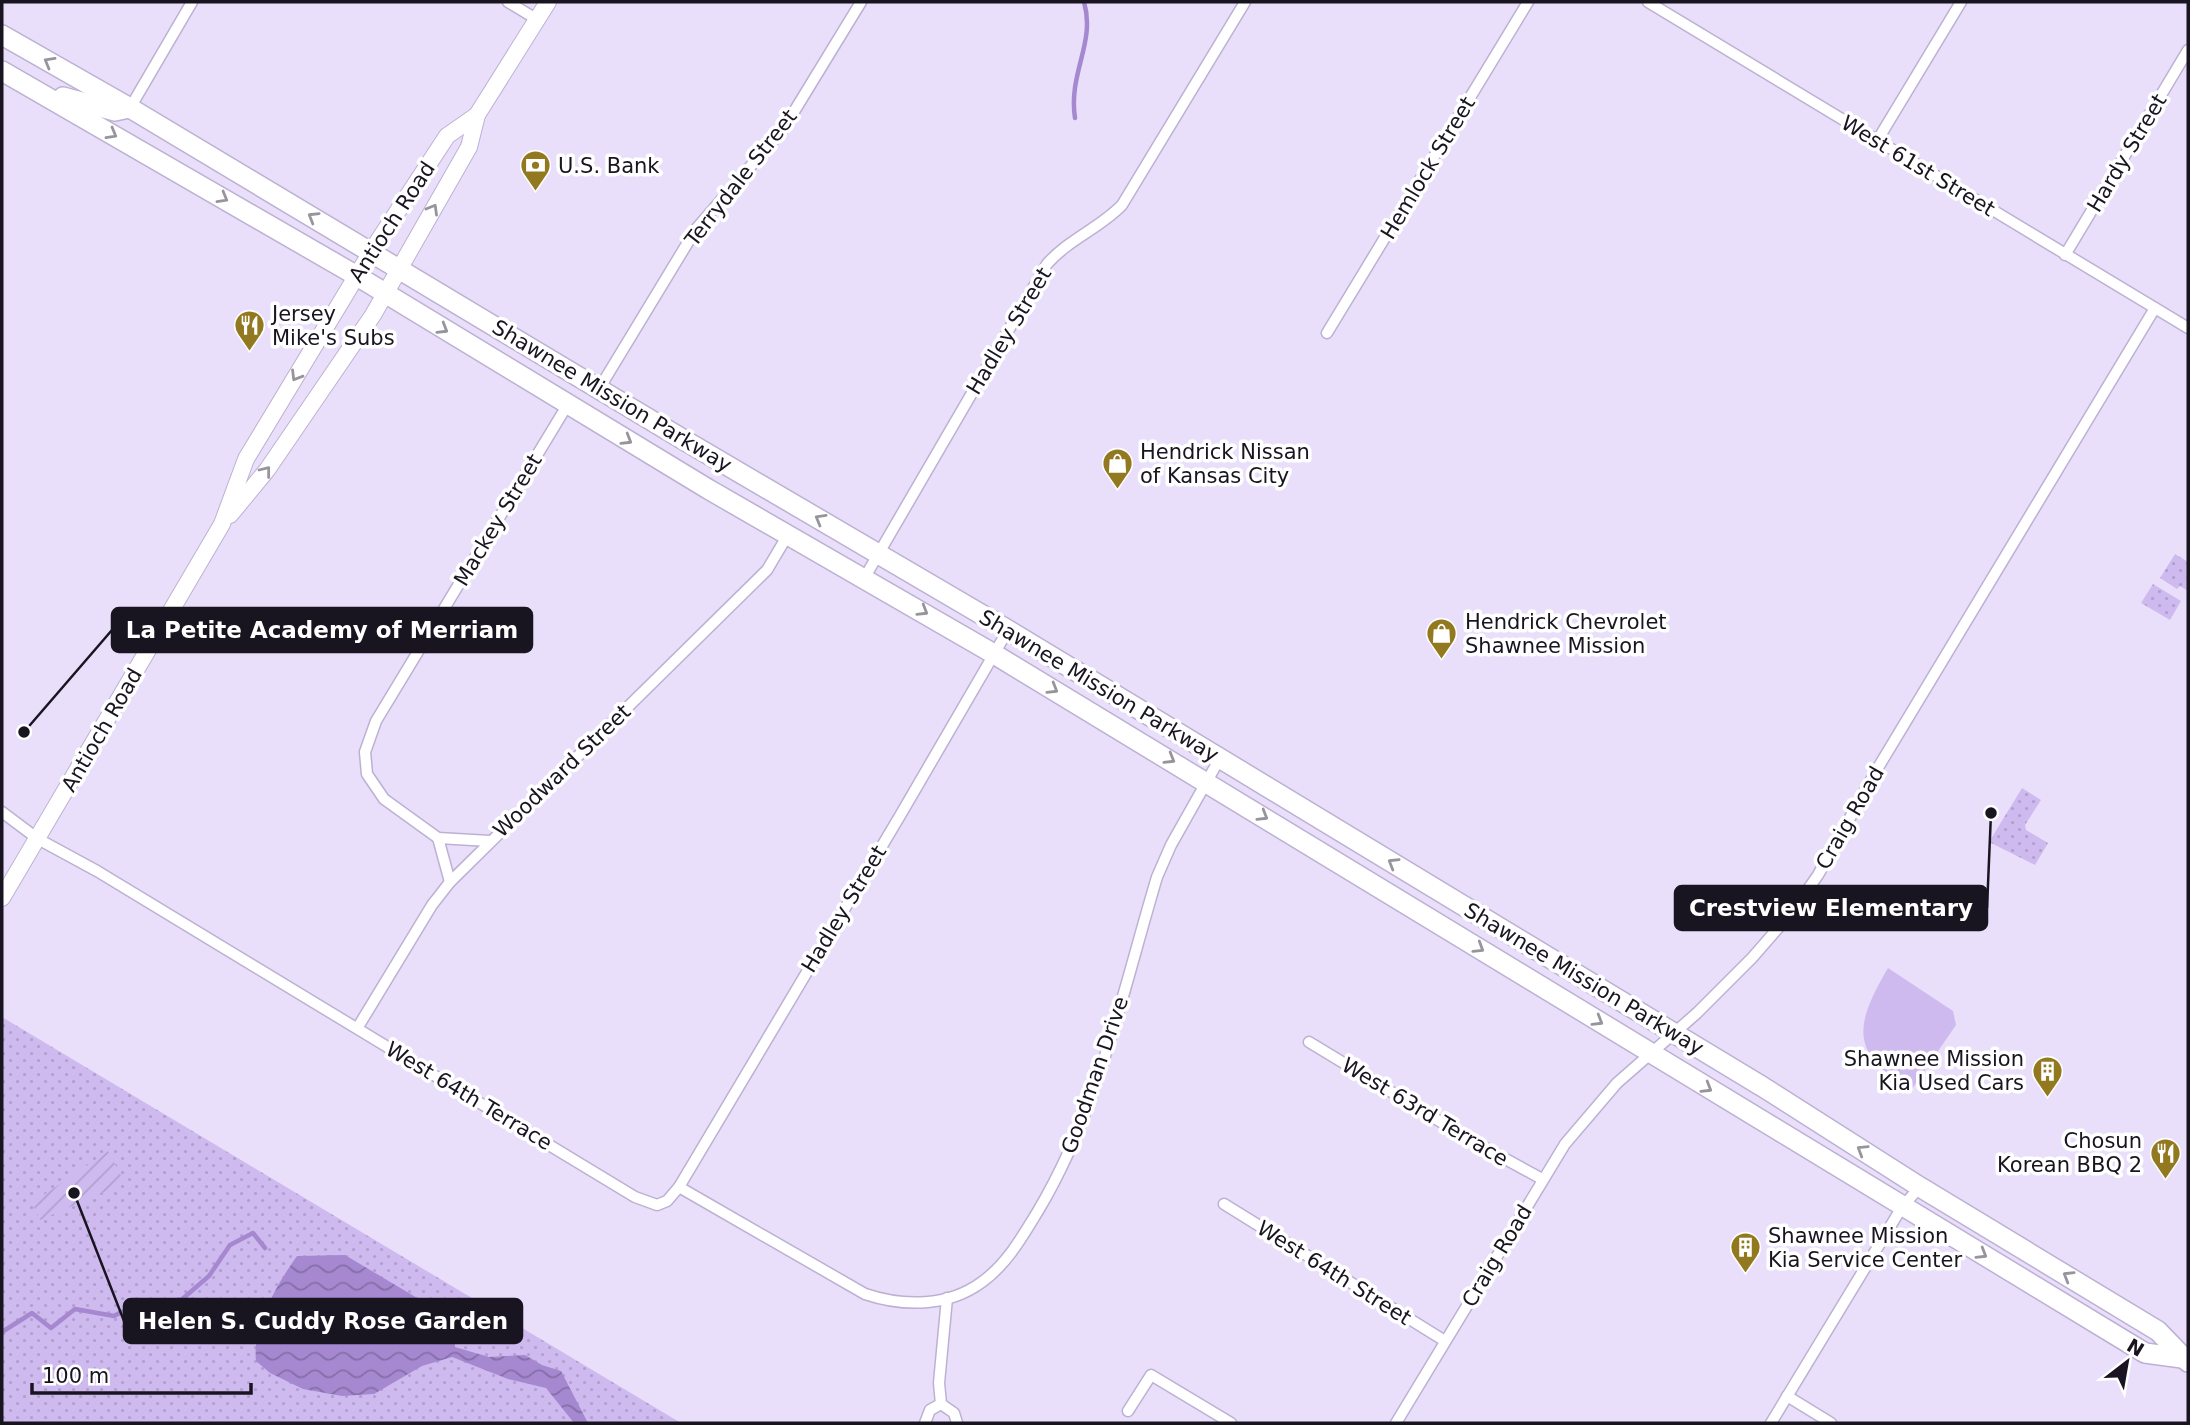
<svg xmlns="http://www.w3.org/2000/svg" width="2190" height="1425" viewBox="0 0 2190 1425" font-family="'DejaVu Sans',sans-serif">
  <style>
    .park { fill: url(#park-dots) }
    .garden { fill: url(#garden-furrows) }
    .pitch { fill: #cfbaf0 }
    .water { fill: url(#water-waves) }
    .lines { fill: none; stroke-linecap: round; stroke-linejoin: round }
    .stream { stroke: #a588d0; stroke-width: 4.5 }
    .minor-casing { stroke: #bdb1d3; stroke-width: 13 }
    .secondary-casing { stroke: #bdb1d3; stroke-width: 18 }
    .trunk-casing { stroke: #bdb1d3; stroke-width: 22 }
    .minor { stroke: #fff; stroke-width: 10 }
    .secondary { stroke: #fff; stroke-width: 16 }
    .trunk { stroke: #fff; stroke-width: 19 }
    .oneway { stroke: #97959b }
    .labels { text-anchor: middle; stroke-width: 7; stroke-linejoin: round; paint-order: stroke }
    .street-label { font-size: 21px; fill: #181420; stroke: #fff }
    .poi-label { font-size: 21px; fill: #181420; stroke: #fff; text-anchor: start }
    .leader { fill: none; stroke: #181420; stroke-width: 2.5 }
    .callout-dot { fill: #181420; stroke: #fff; stroke-width: 2.5 }
    .callout { fill: #181420; stroke: #181420; stroke-width: 2.5 }
    .callout-label { font-size: 23px; text-anchor: middle; font-weight: bold; fill: #fff }
  </style>
  <defs>
    <pattern id="park-dots" width="8" height="8" patternUnits="userSpaceOnUse" patternTransform="scale(1.75)"><rect width="8" height="8" fill="#cfbaf0"/><path d="M2 2h.1M6 6h.1" fill="none" stroke="#b19fce" stroke-width="1.8" stroke-linecap="round"/></pattern>
    <pattern id="garden-furrows" width="10" height="10" patternUnits="userSpaceOnUse" patternTransform="scale(1.75)"><rect width="10" height="10" fill="#cfbaf0"/><path d="M-1 1l2-2M0 10L10 0M9 11l2-2" fill="none" stroke="#b19fce"/></pattern>
    <pattern id="water-waves" width="16" height="10" patternUnits="userSpaceOnUse" patternTransform="scale(1.75)"><rect width="16" height="10" fill="#a588d0"/><path d="M0 5q4-4 8 0t8 0" fill="none" stroke="#856ea8"/></pattern>
  </defs>
  <rect width="100%" height="100%" fill="#e9dffb"/>
  <g class="park">
    <path d="M2175,554L2188,562V591L2180,586L2177,589L2160,578Z"/>
    <path d="M2153,584L2181,601L2170,620L2141,603Z"/>
    <path d="M2022,788L2041,800L2025,825L2026,830L2048,843L2035,865L1989,842Z"/>
    <path d="M2,1017L681,1423H2Z"/>
  </g>
  <path class="garden" d="M108,1151L125,1183L40,1220L32,1203Z"/>
  <path class="pitch" d="M1888,968L1953,1011L1956,1025L1912,1089C1848,1055 1855,1024 1888,968Z"/>
  <path class="water" d="M345,1255L439,1311L454,1333L455,1347L489,1357L525,1355L542,1365L561,1371L588,1423H574L546,1388L508,1379L452,1357L422,1366L374,1394L342,1396L303,1389L270,1373L256,1361C252,1327 277,1284 297,1256Z"/>
  <g class="lines">
    <g class="stream">
      <path d="M1075,118C1068,73 1096,43 1084,2"/>
      <path d="M2,1332L32,1313L51,1328L75,1309L114,1316L133,1306L165,1314L209,1276L230,1245L253,1233L265,1248"/>
    </g>
    <defs>
      <g id="minor">
        <path d="M508,2L538,20"/>
        <path d="M1648,2L2188,328"/>
        <path d="M130,108L192,2"/>
        <path d="M1877,141L1961,2"/>
        <path d="M2065,255L2188,50"/>
        <path d="M1327,333L1528,2"/>
        <path d="M599,389L696,229L784,128L861,2"/>
        <path d="M865,577L1047,264C1069,239 1100,228 1122,205L1245,2"/>
        <path d="M2,812L38,839L97,871L635,1197L657,1205L667,1201L679,1187L865,1294C904,1307 948,1307 982,1282C1007,1264 1022,1237 1038,1211C1099,1109 1123,990 1157,877L1171,845L1220,758"/>
        <path d="M438,838L490,841"/>
        <path d="M450,882L438,838L384,799L367,774L365,752L376,721L568,404"/>
        <path d="M358,1027L432,905L450,882L767,570L789,533"/>
        <path d="M1309,1042L1469,1139L1542,1179"/>
        <path d="M679,1187L901,814L1008,630"/>
        <path d="M1224,1204L1445,1341"/>
        <path d="M1787,1396L1831,1423"/>
        <path d="M941,1404L939,1383L947,1298"/>
        <path d="M941,1404L954,1413L957,1423"/>
        <path d="M1128,1411L1151,1375L1231,1423"/>
        <path d="M925,1423L930,1410L941,1404"/>
        <path d="M1396,1423L1565,1144L1617,1083L1697,1013L1752,958L1792,912L1818,875L1879,766L2155,308"/>
        <path d="M1771,1423L1902,1207L1920,1187"/>
      </g>
      <g id="secondary">
        <path d="M230,515L267,470L373,315L469,147L477,115L548,2"/>
        <path d="M2,898L222,524L246,459L371,252L447,136L477,115"/>
      </g>
      <g id="trunk">
        <path d="M2,35L130,108L684,440L1008,630L1763,1087L1920,1187L2158,1331L2188,1362"/>
        <path d="M2,71L357,276L708,489L994,654L2145,1353L2182,1358"/>
        <path d="M63,97L115,111L129,108"/>
      </g>
    </defs>
    <use href="#minor" class="minor-casing"/>
    <use href="#secondary" class="secondary-casing"/>
    <use href="#trunk" class="trunk-casing"/>
    <use href="#minor" class="minor"/>
    <use href="#secondary" class="secondary"/>
    <use href="#trunk" class="trunk"/>
  </g>
  <defs><path id="oneway-chevron" d="M-2-3.5L2.5 0L-2 3.5" fill="none" stroke-width="1.6" stroke-linecap="round" stroke-linejoin="round" transform="scale(1.75)"/></defs>
  <g class="oneway">
    <use href="#oneway-chevron" transform="translate(49 62) rotate(-150)"/>
    <use href="#oneway-chevron" transform="translate(112 134) rotate(30)"/>
    <use href="#oneway-chevron" transform="translate(223 198) rotate(30)"/>
    <use href="#oneway-chevron" transform="translate(433 209) rotate(-60)"/>
    <use href="#oneway-chevron" transform="translate(313 217) rotate(-149)"/>
    <use href="#oneway-chevron" transform="translate(443 329) rotate(31)"/>
    <use href="#oneway-chevron" transform="translate(296 376) rotate(121)"/>
    <use href="#oneway-chevron" transform="translate(627 440) rotate(31)"/>
    <use href="#oneway-chevron" transform="translate(266 471) rotate(-52)"/>
    <use href="#oneway-chevron" transform="translate(820 519) rotate(-150)"/>
    <use href="#oneway-chevron" transform="translate(923 611) rotate(31)"/>
    <use href="#oneway-chevron" transform="translate(1053 689) rotate(31)"/>
    <use href="#oneway-chevron" transform="translate(1170 759) rotate(31)"/>
    <use href="#oneway-chevron" transform="translate(1263 816) rotate(31)"/>
    <use href="#oneway-chevron" transform="translate(1393 863) rotate(-149)"/>
    <use href="#oneway-chevron" transform="translate(1479 948) rotate(32)"/>
    <use href="#oneway-chevron" transform="translate(1598 1021) rotate(31)"/>
    <use href="#oneway-chevron" transform="translate(1707 1088) rotate(31)"/>
    <use href="#oneway-chevron" transform="translate(1862 1150) rotate(-148)"/>
    <use href="#oneway-chevron" transform="translate(1982 1254) rotate(31)"/>
    <use href="#oneway-chevron" transform="translate(2068 1276) rotate(-149)"/>
  </g>
  <defs>
    <symbol id="bank-pin" viewBox="-11 -11 22 30"><path d="M0 17L-7.5 6A9.5 9.5 0 1 1 7.5 6Z" fill="#92781f" stroke="#fff"/><path d="M-6-4H6V4H-6ZM0-2.3a2.3 2.3 0 1 0 0 4.6a2.3 2.3 0 1 0 0-4.6Z" fill="#fff"/></symbol>
    <symbol id="restaurant-pin" viewBox="-11 -11 22 30"><path d="M0 17L-7.5 6A9.5 9.5 0 1 1 7.5 6Z" fill="#92781f" stroke="#fff"/><path d="M-5-6h1v4h1v-4h1v4h1v-4h1v5L-1.5 .5V6h-2V.5L-5-1ZM5-6V6H3V1.5H1.5Q1.5-4 5-6Z" fill="#fff"/></symbol>
    <symbol id="shop-pin" viewBox="-11 -11 22 30"><path d="M0 17L-7.5 6A9.5 9.5 0 1 1 7.5 6Z" fill="#92781f" stroke="#fff"/><path d="M-5-2.5h2.3a2.7 3.5 0 0 1 5.4 0H5L5.5 6h-11ZM-1.5-2.5h3a1.5 2.3 0 0 0-3 0Z" fill="#fff"/></symbol>
    <symbol id="building-pin" viewBox="-11 -11 22 30"><path d="M0 17L-7.5 6A9.5 9.5 0 1 1 7.5 6Z" fill="#92781f" stroke="#fff"/><path d="M-4-6H4V6H1V3H-1V6H-4ZM-2.5-4.3h1.7v1.8h-1.7ZM.8-4.3h1.7v1.8H.8ZM-2.5-1h1.7V.8h-1.7ZM.8-1h1.7V.8H.8Z" fill="#fff"/></symbol>
  </defs>
  <g fill-rule="evenodd">
    <use href="#bank-pin" x="518" y="148" width="35" height="47"/>
    <use href="#restaurant-pin" x="232" y="308" width="35" height="47"/>
    <use href="#shop-pin" x="1100" y="446" width="35" height="47"/>
    <use href="#shop-pin" x="1424" y="616" width="35" height="47"/>
    <use href="#building-pin" x="2030" y="1054" width="35" height="47"/>
    <use href="#restaurant-pin" x="2148" y="1136" width="35" height="47"/>
    <use href="#building-pin" x="1728" y="1230" width="35" height="47"/>
  </g>
  <g class="labels">
    <g class="street-label">
      <text transform="translate(2127 153) rotate(-59)" y="7">Hardy Street</text>
      <text transform="translate(1918 166) rotate(31)" y="7">West 61st Street</text>
      <text transform="translate(1428 168) rotate(-59)" y="7">Hemlock Street</text>
      <text transform="translate(741 178) rotate(-52)" y="7">Terrydale Street</text>
      <text transform="translate(392 222) rotate(-57)" y="7">Antioch Road</text>
      <text transform="translate(1009 331) rotate(-59)" y="7">Hadley Street</text>
      <text transform="translate(612 396) rotate(31)" y="7">Shawnee Mission Parkway</text>
      <text transform="translate(498 520) rotate(-59)" y="7">Mackey Street</text>
      <text transform="translate(1099 686) rotate(31)" y="7">Shawnee Mission Parkway</text>
      <text transform="translate(102 730) rotate(-60)" y="7">Antioch Road</text>
      <text transform="translate(562 771) rotate(-44)" y="7">Woodward Street</text>
      <text transform="translate(1850 818) rotate(-60)" y="7">Craig Road</text>
      <text transform="translate(844 909) rotate(-59)" y="7">Hadley Street</text>
      <text transform="translate(1584 979) rotate(31)" y="7">Shawnee Mission Parkway</text>
      <text transform="translate(1095 1075) rotate(-71)" y="7">Goodman Drive</text>
      <text transform="translate(469 1096) rotate(31)" y="7">West 64th Terrace</text>
      <text transform="translate(1425 1112) rotate(31)" y="7">West 63rd Terrace</text>
      <text transform="translate(1497 1256) rotate(-59)" y="7">Craig Road</text>
      <text transform="translate(1334 1273) rotate(32)" y="7">West 64th Street</text>
    </g>
    <g class="poi-label">
      <text x="558" y="173">U.S. Bank</text>
      <text x="272" y="321">Jersey<tspan x="272" dy="24">Mike's Subs</tspan></text>
      <text x="1140" y="459">Hendrick Nissan<tspan x="1140" dy="24">of Kansas City</tspan></text>
      <text x="1465" y="629">Hendrick Chevrolet<tspan x="1465" dy="24">Shawnee Mission</tspan></text>
      <text x="2024" y="1066" text-anchor="end">Shawnee Mission<tspan x="2024" dy="24">Kia Used Cars</tspan></text>
      <text x="2142" y="1148" text-anchor="end">Chosun<tspan x="2142" dy="24">Korean BBQ 2</tspan></text>
      <text x="1768" y="1243">Shawnee Mission<tspan x="1768" dy="24">Kia Service Center</tspan></text>
    </g>
  </g>
  <path class="leader" d="M24 732L112 630M1991 813L1987 908M74 1193L124 1321"/>
  <g class="callout-dot">
    <circle cx="24" cy="732" r="7"/>
    <circle cx="1991" cy="813" r="7"/>
    <circle cx="74" cy="1193" r="7"/>
  </g>
  <g class="callout">
    <rect x="112" y="608" width="420" height="44" rx="7"/>
    <rect x="1675" y="886" width="312" height="44" rx="7"/>
    <rect x="124" y="1299" width="398" height="44" rx="7"/>
  </g>
  <g class="callout-label">
    <text x="322" y="638">La Petite Academy of Merriam</text>
    <text x="1831" y="916">Crestview Elementary</text>
    <text x="323" y="1329">Helen S. Cuddy Rose Garden</text>
  </g>
  <rect width="2190" height="1425" fill="none" stroke="#181420" stroke-width="7"/>
  <g transform="translate(2127 1362) rotate(31)" stroke="#ffffff" stroke-width="5" paint-order="stroke">
  <path d="M0-5L12 26L0 18L-12 26Z" fill="#181420"/>
  <text y="-10" font-size="19" font-weight="bold" text-anchor="middle" fill="#181420">N</text>
  </g>
  <path d="M32 1383v10h219v-10" fill="none" stroke="#181420" stroke-width="3.5"/>
  <text x="42" y="1383" font-size="21" fill="#181420" stroke="#ffffff" stroke-width="5" paint-order="stroke">100 m</text>
</svg>
